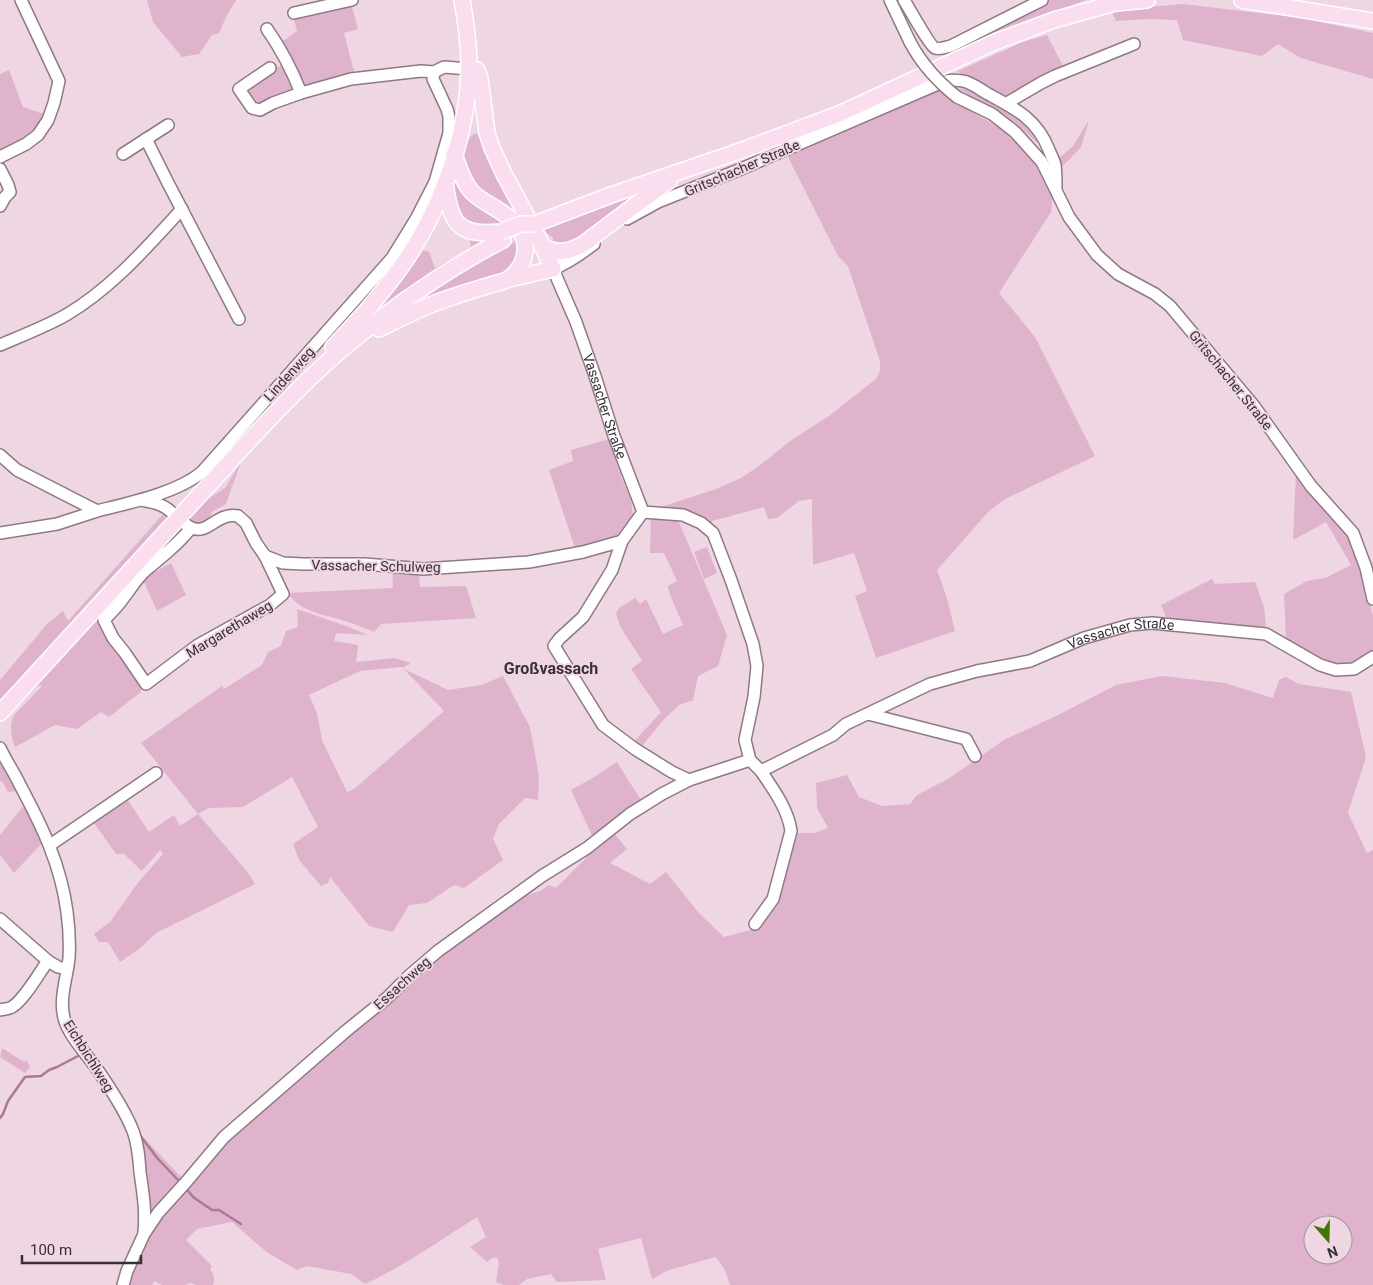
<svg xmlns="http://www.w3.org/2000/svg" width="1373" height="1285" viewBox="0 0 1373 1285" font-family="Roboto,sans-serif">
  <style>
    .green { fill: #e0b3cd; fill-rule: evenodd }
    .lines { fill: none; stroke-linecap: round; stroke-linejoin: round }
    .stream { stroke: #ab7896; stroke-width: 2.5 }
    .minor-casing { stroke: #8f7985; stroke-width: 14 }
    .major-casing { stroke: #fff; stroke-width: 18 }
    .minor { stroke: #fff; stroke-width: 11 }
    .major { stroke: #faddee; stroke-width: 15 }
    .minor-bridge-casing { stroke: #8f7985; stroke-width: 14; stroke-linecap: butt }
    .major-bridge-casing { stroke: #fff; stroke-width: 18; stroke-linecap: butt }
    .minor-bridge { stroke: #fff; stroke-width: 11 }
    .major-bridge { stroke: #faddee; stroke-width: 15 }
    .labels { text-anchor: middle; stroke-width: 4; stroke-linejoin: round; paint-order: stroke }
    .street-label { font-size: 14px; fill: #393035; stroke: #eed6e3 }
    .quarter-label { font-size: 16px; font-weight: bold; fill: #393035; stroke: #eed6e3 }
  </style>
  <rect width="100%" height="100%" fill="#eed6e3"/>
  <g class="green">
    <path d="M147,0H236L226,17L219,33L212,35L199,54L182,57L153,22Z"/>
    <path d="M1048,0H1086L999,32L957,49L956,46Z"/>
    <path d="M351,3L358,29L344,33L355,75L305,87L300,84L279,44L297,31L293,16Z"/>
    <path d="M1183,4L1302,18L1373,33V79L1301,58L1278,44L1262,56L1183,40L1177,20L1150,19L1116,21L1111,10Z"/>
    <path d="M1047,35L1064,68L1006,99L962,75L958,71L1023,42Z"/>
    <path d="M285,63L294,89L257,106C252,100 245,94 249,86Z"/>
    <path d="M9,70L23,107L47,115L31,137L0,152V74Z"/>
    <path d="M969,87L1025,121L1039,140L1036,142L1017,124L959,89Z"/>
    <path d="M938,88L957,103L1001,129L1026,152L1042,174L1053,196L1051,212L999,293L1035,337L1095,456L1005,499L989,511L937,570L947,598L955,631L876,658L855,596L867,591L854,553L813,565L812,518V499L799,501L777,518L768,519L764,507L712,521L711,524L662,509L664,506L716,489L741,478L759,466L793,439L829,416L876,379L880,371V361L848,266L838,256L786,153Z"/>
    <path d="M1089,120L1081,147L1060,169L1058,159L1073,146Z"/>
    <path d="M475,134H480L524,218L518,221L469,183L463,160L468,141L471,136Z"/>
    <path d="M456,171L511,223L497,229L467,226L451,203Z"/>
    <path d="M661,183L571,244L553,241V238L542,229Z"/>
    <path d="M473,237L489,241L365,324L372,309L380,308L399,284L422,250L429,252L435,268L471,248L470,240Z"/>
    <path d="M520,239L521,252L514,267L502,276L404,311L443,280Z"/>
    <path d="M609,439L623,482L631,500L633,516L624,530L611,539L575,548L549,470L573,461L571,450Z"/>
    <path d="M241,462L226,504L212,512C209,527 196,526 185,519L200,504L225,488Z"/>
    <path d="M1296,474L1346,533L1356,551L1361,566L1373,616V653L1350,667L1321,663L1286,640L1284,594L1307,581L1325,578L1351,565L1326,522L1293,540Z"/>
    <path d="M163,514L171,518L27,673L17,682L15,687L0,703V680L47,624L63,611L68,621Z"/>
    <path d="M651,519L678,520L727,635L718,666L698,676L693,700L679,705L666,717L641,747L633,743L661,712L631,669L642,661C634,645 619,630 616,613L619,608L635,598L640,604L646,599L663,634L683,625L670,595L668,586L677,581L664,553H650Z"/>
    <path d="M707,547L717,573L704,579L694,552Z"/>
    <path d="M171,563L186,595L157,611L144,582L153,573Z"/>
    <path d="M392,569L419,572L420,587L466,586L476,618L381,624L374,632C366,628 357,625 348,622C328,615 300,613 288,593L393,588Z"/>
    <path d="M1212,579L1215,584L1255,582L1264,607L1266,628L1168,622L1161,605Z"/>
    <path d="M297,609L346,626L368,635L336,633L334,641L358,645L356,662L395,658L411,663L402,668L448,690L481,685L503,676L530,727L539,776L538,800L525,798L499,824L493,839L503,860L464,888L454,885L427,903L409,905L393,932L369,926L330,877L328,883L321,886L299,860L293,844L318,827L292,777L243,807L209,808L198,814L249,874L255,884L156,933L139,949L120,962L108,942H99L94,934L110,922L137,884L163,854L160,850L142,871L124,854H116L94,823L127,799L149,832L174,815L180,826L198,814L141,743L222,686L224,689L262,665L268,652L281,646L286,631L298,627ZM402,667L444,711L354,789L347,792L322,740L317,713L309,695L360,671Z"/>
    <path d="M99,621L141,684V692L109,717L101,712L77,729L55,725L15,747C11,737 9,725 14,715L42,686L39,685L15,709L16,704L88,627L94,623Z"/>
    <path d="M1162,676L1225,683L1273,698L1279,680L1286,677L1299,684L1351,692L1366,757L1348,813L1367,853L1373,850V1285H730L725,1270L716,1257L669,1270L652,1279L641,1238L598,1249L606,1280L557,1282L551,1274L527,1279L519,1285H504L496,1282L499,1263L497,1257L492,1258L487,1262L470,1247L486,1237L477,1217C439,1241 406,1265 365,1284L351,1274L307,1266L297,1270L268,1253L232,1222L197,1229L186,1240L212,1266L210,1270C215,1275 215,1279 213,1285H196L191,1283L185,1285H162L154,1281L152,1285H125L145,1239L169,1204L217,1148L410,979L513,900L540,891L549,885L556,888L588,856L615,834L627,849L610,863L650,884L666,872L699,913L724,937L758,928L792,833H815L828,828L817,808L816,783L847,775L859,797L882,806L910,804L917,795L948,779L1004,740L1060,714L1116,685ZM1313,1225H1343V1255H1313Z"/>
    <path d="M0,757L18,791L8,792L2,781H0Z"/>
    <path d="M617,762L642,802L594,840L571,790L589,780Z"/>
    <path d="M26,803L44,841L14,873L0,855V835Z"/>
    <path d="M2,1048L24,1062L26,1060L30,1067L25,1073L0,1057Z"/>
    <path d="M140,1134L184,1180L148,1227Z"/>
  </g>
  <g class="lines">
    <g class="stream">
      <path d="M0,1118L3,1114L8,1101L25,1077L41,1076L49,1070L57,1067L78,1056"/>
      <path d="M139,1134L158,1159L181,1183"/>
      <path d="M185,1187L193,1197L212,1210H219L241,1224"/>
    </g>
    <defs>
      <g id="minor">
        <path d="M890,0L910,42"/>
        <path d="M904,0C909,8 930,46 935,48C940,50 946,47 951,46L1042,0"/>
        <path d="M294,13L352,0"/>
        <path d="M267,29C281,49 292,70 301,93"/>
        <path d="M270,68L239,89L252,108L260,110L273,103L301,93L351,79L421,71L434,72L444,67L469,69"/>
        <path d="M957,97L992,114L1015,132L1042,162L1069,217L1097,255L1118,274L1155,294L1170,306L1254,406L1311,486L1353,533L1366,568L1373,599"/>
        <path d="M1007,103L1041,83L1055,76L1134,44"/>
        <path d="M146,139L168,183L239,319"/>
        <path d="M123,154L168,125"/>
        <path d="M0,157L26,144L38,135L48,120L54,103L59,81L21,0"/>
        <path d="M0,169L8,185L10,192L5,197L0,206"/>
        <path d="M627,219L658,202L741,169L945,81C967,78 971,84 988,94C1016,109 1037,119 1049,150C1051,155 1054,160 1055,165C1056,172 1056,181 1056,188"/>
        <path id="s1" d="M594,244C581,254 568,263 553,269L576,322L595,376L614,436L643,512L683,515L701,523L713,533L731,580L753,644L757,666L754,697L745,740L750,760L761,771L833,735L846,724L930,684L977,671L1030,661L1084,638L1130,625L1152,623L1266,634L1320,665L1336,670L1354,669L1373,657"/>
        <path d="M0,345C21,336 47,326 66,315C112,288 147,247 182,209"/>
        <path d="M0,455L17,470L97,511C129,503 177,493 202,472L392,258L416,219L435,182L449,133V117L447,109L433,79L434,72"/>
        <path d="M141,500C154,502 166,505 174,515"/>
        <path d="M643,512L622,541L612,570L583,617L559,639L554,646L603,725L635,749L672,772L689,780"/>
        <path d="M182,521C185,524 189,527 192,528C208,535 217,512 238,516L246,523L256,543L265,556L283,594L270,605L198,645L146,684L125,653L113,638L104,620C110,614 117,607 122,600C130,590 136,579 146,570C162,557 178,544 191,528"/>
        <path d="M0,533L57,524L97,511"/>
        <path d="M265,556L283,563L303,564H365L423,569L529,562L583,552L622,541"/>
        <path d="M868,714L966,739L975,756"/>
        <path d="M0,748C6,761 14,772 20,785C42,826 61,865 67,912C69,927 70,943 69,958C67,978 59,998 64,1018C68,1035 89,1057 99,1072C110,1088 126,1113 133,1131C138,1144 139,1158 140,1172C143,1193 146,1211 144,1232"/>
        <path d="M50,845L156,773"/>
        <path d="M0,919L48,961L58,967L67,969"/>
        <path d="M755,924L773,899L791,831C788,809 773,789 761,771"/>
        <path d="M0,1010C4,1009 9,1009 12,1007C24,1000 39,973 48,961"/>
        <path d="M123,1285L127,1271L144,1234L158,1213L187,1181L224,1137L346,1031L388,997L410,975L438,951L542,876L587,848L630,814L662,794L689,780L750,760"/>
      </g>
      <g id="major">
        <path d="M1242,0L1373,21"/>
        <path d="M469,69L477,70L480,78L487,133L492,148L504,174L538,237L553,269L509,279"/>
        <path d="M445,183C451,222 456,237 501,232"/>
        <path d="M535,224L611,195L740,151L839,114L995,42L1054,20L1115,3L1147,0"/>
        <path d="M543,248L559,252L570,250L582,245L634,206L669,181"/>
        <path d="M379,329C402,318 424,306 449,298C463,293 478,289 493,284C498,283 506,281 510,278C528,263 530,241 516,224C504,210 485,205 472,192C463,183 459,167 454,154"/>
        <path d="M333,347C344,336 355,323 366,311C384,290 402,268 416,244C447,192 468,129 469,68C469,45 466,22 462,0"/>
        <path d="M0,713C61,646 122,579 184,512C235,457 284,399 341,350C391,308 445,270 503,240"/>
      </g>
    </defs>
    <use href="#minor" class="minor-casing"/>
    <use href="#major" class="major-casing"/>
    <use href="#minor" class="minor"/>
    <use href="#major" class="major"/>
    <defs>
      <path id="minor-bridge" d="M910,42C922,65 937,81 957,97"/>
      <path id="major-bridge" d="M501,232L521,224H535"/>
    </defs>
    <use href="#minor-bridge" class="minor-bridge-casing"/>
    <use href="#major-bridge" class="major-bridge-casing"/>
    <use href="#minor-bridge" class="minor-bridge"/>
    <use href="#major-bridge" class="major-bridge"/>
  </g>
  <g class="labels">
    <g class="street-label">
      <text transform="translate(742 168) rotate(-23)" y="5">Gritschacher Straße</text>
      <text transform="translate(289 374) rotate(-48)" y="5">Lindenweg</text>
      <text transform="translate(1231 380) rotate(51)" y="5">Gritschacher Straße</text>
      <text dy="5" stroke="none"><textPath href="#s1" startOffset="195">Vassacher Straße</textPath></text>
      <text transform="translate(376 566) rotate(1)" y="5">Vassacher Schulweg</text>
      <text transform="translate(229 629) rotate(-31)" y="5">Margarethaweg</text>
      <text dy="5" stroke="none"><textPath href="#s1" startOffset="1024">Vassacher Straße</textPath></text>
      <text transform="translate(402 983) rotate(-42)" y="5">Essachweg</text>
      <text transform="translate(89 1056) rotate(58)" y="5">Eichbichlweg</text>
    </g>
    <g class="quarter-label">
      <text x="551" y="674">Großvassach</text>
    </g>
  </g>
  <g transform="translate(1328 1240) rotate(160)"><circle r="24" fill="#eed6e3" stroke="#a6949d"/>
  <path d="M0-4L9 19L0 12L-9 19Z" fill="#427602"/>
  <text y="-8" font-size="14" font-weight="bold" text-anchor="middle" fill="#393035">N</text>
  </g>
  <path d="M22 1255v8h119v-8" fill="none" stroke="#393035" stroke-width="2.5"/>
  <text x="30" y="1255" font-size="15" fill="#393035" stroke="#eed6e3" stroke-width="4" paint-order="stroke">100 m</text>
</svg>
